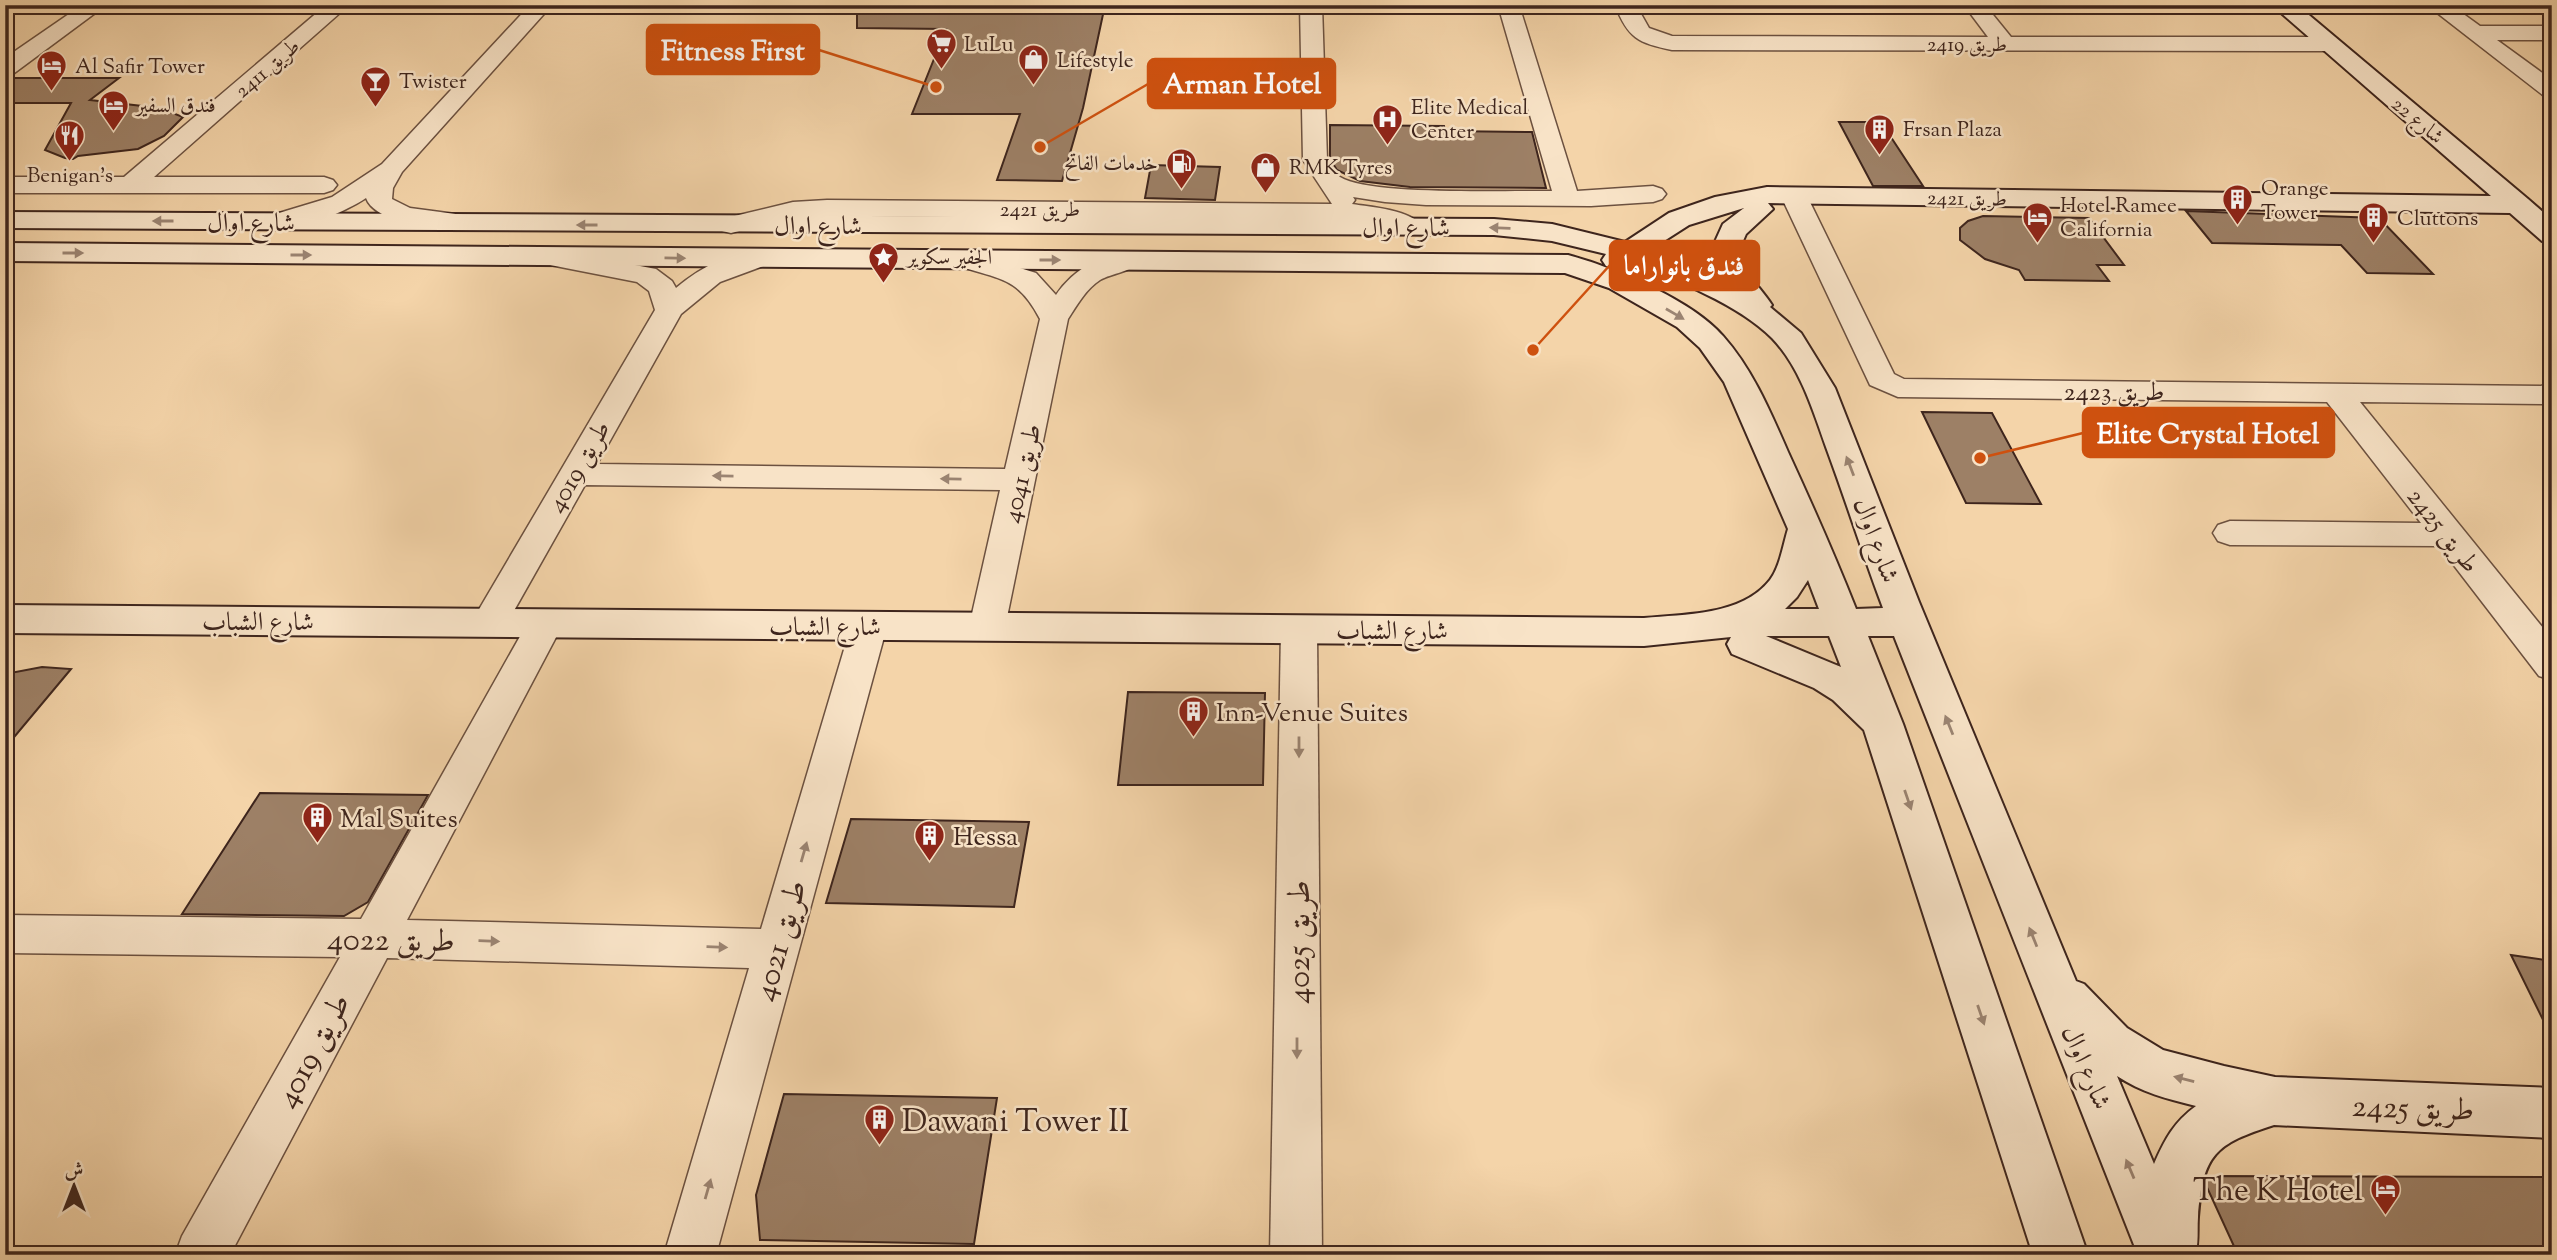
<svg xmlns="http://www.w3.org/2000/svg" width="2557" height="1260" viewBox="0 0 2557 1260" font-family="'Sorts Mill Goudy',Amiri,serif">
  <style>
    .building { fill: #9d8066; stroke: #3e251d; stroke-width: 2 }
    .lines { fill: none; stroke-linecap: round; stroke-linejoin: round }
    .street-casing { stroke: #6c5140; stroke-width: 3 }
    .secondary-casing { stroke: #3e251d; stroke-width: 4 }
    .street { fill: #f8e3c7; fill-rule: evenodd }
    .secondary { fill: #f8e3c7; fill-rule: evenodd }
    .oneway { fill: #9b8472 }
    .labels { text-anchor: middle; stroke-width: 5; stroke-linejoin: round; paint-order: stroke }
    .far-poi-label { font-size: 21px; fill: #3e251d; stroke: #f8e3c7; text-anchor: start }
    .far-street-label { font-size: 21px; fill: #3e251d; stroke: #f8e3c7 }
    .street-label { font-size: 26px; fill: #3e251d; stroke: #f8e3c7 }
    .poi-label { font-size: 26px; fill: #3e251d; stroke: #f8e3c7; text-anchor: start }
    .near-street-label { font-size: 32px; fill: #3e251d; stroke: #f8e3c7 }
    .near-poi-label { font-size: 32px; fill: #3e251d; stroke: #f8e3c7; text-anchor: start }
    .leader { fill: none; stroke: #ce510f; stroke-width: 2.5 }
    .callout-dot { fill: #ce510f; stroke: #f8e3c7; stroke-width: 2.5 }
    .callout { fill: #ce510f; stroke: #ce510f; stroke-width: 2.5 }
    .callout-label { font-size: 28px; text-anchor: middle; font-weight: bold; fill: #fff }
  </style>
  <rect width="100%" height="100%" fill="#f4d4a9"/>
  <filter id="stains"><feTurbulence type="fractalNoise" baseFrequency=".00286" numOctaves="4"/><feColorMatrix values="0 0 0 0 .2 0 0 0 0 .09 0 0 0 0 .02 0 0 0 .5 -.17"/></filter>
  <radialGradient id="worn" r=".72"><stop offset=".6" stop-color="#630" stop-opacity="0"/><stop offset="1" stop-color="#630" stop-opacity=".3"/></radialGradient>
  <g class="building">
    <path d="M857,5H1105L1083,108L1062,181L997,180L1020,114H912L946,29L857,28Z"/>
    <path d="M14,78H119L90,100L160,108L183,117L164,136L138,149L78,156L73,159L65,158L45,150L71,103H5V84Z"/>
    <path d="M1839,122H1881L1923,186H1873Z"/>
    <path d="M1330,125L1444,126L1445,131L1532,132L1546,188L1410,187L1360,181L1337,170L1330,159Z"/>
    <path d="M1151,165L1220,167L1215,200L1145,198Z"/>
    <path d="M2186,211L2379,218L2433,274L2367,273L2341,245L2212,243Z"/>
    <path d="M1983,216L2089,218L2124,265H2097L2109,281L2025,280L2019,270L1985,259L1960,240V228L1968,221Z"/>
    <path d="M1922,412L1992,413L2041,504L1966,503Z"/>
    <path d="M42,667L71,669L5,748V674Z"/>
    <path d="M1128,692L1265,693L1263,785H1118Z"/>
    <path d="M260,793L428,795L368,902L344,916L182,914Z"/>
    <path d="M851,819L1029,822L1014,907L826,903Z"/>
    <path d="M2511,955L2552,961V1038Z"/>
    <path d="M784,1094L997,1098L974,1244L760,1240L756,1195Z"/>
    <path d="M2208,1176L2552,1177V1255H2238L2205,1183Z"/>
  </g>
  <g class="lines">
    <defs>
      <g id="street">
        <path d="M82,5H106L13,74L5,76V58Z"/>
        <path d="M326,5H349L154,177H324L333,180L337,185L333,190L324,193H5V177H124Z"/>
        <path d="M530,5H552L402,172L393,188L392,199L410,208L463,215L467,221L463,227C440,233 375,223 366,198C345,212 294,234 269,228L265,222L269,216L332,197L382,164Z"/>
        <path d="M1300,5H1322L1327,160C1331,165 1335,174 1340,177C1371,196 1510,190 1552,191L1498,5H1519L1577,191L1653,186L1662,189L1666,194L1662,199L1653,202L1591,206L1426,205L1385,202L1353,197L1355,200L1352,204C1371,207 1412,210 1423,227L1419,233L1410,235L1376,223L1350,220L827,216L793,218L731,233L722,231L718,225L722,219L793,202L827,200L1332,204L1303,160Z"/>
        <path d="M1615,5H1636L1649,28L1672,36L1988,37L1964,5H1985L2011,37H2328L2336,39L2339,44L2336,49L2328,51L1672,50C1638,43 1628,38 1615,5Z"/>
        <path d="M2427,5H2451L2480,26H2552V40H2497L2552,80V98L2544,96Z"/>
        <path d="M1794,188L1803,191L1807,196L1894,374L1904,379L2552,386V404L2360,402L2552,639V680L2539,676L2439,546L2230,545L2218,541L2213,533L2218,525L2230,521L2421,523L2327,402L1898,397L1870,385L1781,196L1785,191Z"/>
        <path d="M550,249L656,269L672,281L676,288C698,269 739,245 769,252L773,258L769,264L720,282L681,314L597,464L1005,469L1040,319C1018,277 1001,280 959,266L955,260L959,254L969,252L1036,273L1056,295C1072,271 1106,248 1136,255L1140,261C1132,272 1112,273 1100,280C1086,289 1077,305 1068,319L1005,627L1000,636L987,640L974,636L969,627L1000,490L585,485L502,632L489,636L476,632L471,623L655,310L649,291L637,282L540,263L536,257L540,251Z"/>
        <path d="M545,611L558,615L563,624L407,920L761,929L851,626L856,617L869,613L882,617L887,626L716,1255H664L749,968L387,958L230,1255H175L182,1236L340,957L5,953V915L361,919L532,615Z"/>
        <path d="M1299,617L1312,621L1317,630L1322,1255H1270L1281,630L1286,621Z"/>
      </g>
      <path id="secondary" d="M2272,5H2297L2528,199L2552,220V243L2542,241L2510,213L1768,203L1773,209L1746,234L1737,255C1746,275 1760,287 1772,305L1770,307L1801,333L1835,388L1919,602L2076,981L2084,984L2127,1028L2163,1050L2224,1066L2275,1077L2552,1088V1138L2274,1125C2215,1144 2203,1154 2198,1217C2197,1229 2199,1243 2195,1255H2138L1894,636H1868L1903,724L2088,1255H2033L1864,730L1833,700L1814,688L1732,654L1727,644L1731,637L1644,646L5,633V605L1644,618C1684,614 1742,616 1770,580C1780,567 1783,545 1788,529L1724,382L1700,348L1677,327L1609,288L1565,273L5,261V243L1568,255C1613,267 1692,300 1723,336C1753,370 1770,411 1788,452C1812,504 1835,556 1856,609L1883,608C1863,555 1846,501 1826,447C1813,410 1800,367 1772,338C1738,304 1676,280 1631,263L1616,269L1606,266L1602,260L1606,254L1552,241L1494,235L5,228V212L1494,219L1552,224L1625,242L1669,213L1715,197L1767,187L2491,196ZM1744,208L1723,224L1709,255L1720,280L1650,250L1689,225ZM1808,580L1819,609H1785L1797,597ZM1766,636H1829L1841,667ZM2117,1076C2141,1092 2167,1099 2196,1106C2174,1122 2165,1139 2154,1164Z"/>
    </defs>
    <use href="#street" class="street-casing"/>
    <use href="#secondary" class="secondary-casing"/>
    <use href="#street" class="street"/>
    <use href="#secondary" class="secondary"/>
  </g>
  <defs><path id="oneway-solid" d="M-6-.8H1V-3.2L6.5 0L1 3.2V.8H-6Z" transform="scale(1.75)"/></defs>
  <g class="oneway">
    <use href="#oneway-solid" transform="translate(163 221) rotate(-180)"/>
    <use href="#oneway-solid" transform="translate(587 225) rotate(-180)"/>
    <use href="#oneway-solid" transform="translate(1500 228) rotate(-178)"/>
    <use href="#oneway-solid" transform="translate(73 253)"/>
    <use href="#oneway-solid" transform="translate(301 255)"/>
    <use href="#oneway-solid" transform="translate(675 258) rotate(1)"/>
    <use href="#oneway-solid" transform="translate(1050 260)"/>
    <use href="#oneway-solid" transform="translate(1675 314) rotate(30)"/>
    <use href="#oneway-solid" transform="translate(1850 466) rotate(-111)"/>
    <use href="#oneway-solid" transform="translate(723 476) rotate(-179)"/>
    <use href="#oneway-solid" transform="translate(951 479) rotate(-179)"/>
    <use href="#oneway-solid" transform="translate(1949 725) rotate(-112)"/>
    <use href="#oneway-solid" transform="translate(1299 747) rotate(90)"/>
    <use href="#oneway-solid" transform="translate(1908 800) rotate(71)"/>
    <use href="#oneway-solid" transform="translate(804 852) rotate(-74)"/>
    <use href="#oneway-solid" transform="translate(2033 937) rotate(-112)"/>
    <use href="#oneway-solid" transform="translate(489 941) rotate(2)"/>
    <use href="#oneway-solid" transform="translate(717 947) rotate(2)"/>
    <use href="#oneway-solid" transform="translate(1981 1015) rotate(71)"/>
    <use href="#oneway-solid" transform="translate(1297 1048) rotate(90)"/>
    <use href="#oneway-solid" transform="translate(2184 1079) rotate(-166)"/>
    <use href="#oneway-solid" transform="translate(2130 1169) rotate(-113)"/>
    <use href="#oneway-solid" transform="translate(708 1189) rotate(-74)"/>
  </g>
  <defs>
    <symbol id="supermarket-pin" viewBox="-11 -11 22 30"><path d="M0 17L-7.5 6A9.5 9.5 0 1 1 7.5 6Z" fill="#8f2418" stroke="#f8e3c7"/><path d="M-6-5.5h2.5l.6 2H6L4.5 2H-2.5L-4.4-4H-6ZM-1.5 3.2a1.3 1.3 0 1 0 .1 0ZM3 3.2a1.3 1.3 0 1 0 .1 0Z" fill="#fff"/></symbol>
    <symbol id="shop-pin" viewBox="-11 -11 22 30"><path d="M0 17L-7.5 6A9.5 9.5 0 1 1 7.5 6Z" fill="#8f2418" stroke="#f8e3c7"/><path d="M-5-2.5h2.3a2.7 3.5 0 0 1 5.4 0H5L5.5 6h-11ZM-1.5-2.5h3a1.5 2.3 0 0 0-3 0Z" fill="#fff"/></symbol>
    <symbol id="hotel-pin" viewBox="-11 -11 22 30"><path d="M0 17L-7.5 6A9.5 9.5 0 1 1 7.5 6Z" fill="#8f2418" stroke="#f8e3c7"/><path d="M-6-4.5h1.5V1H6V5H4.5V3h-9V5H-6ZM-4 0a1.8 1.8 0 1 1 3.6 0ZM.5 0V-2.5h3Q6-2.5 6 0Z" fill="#fff"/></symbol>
    <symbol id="bar-pin" viewBox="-11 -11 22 30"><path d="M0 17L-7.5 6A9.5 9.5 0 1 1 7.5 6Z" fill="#8f2418" stroke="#f8e3c7"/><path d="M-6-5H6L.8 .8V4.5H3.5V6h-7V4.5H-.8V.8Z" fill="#fff"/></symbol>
    <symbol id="hospital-pin" viewBox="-11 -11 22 30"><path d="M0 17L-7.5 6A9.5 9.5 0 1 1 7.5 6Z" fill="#8f2418" stroke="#f8e3c7"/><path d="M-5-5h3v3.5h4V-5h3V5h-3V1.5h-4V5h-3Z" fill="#fff"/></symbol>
    <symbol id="building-pin" viewBox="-11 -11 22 30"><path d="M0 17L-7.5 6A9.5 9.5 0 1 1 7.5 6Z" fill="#8f2418" stroke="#f8e3c7"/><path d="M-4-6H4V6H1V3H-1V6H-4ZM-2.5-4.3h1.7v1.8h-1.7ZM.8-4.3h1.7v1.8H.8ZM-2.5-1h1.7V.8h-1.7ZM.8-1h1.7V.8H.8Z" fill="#fff"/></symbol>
    <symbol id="restaurant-pin" viewBox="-11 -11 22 30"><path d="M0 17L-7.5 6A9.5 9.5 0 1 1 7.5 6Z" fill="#8f2418" stroke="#f8e3c7"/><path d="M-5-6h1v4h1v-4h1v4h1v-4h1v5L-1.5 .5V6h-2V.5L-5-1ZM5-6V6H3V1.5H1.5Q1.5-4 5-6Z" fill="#fff"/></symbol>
    <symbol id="fuel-pin" viewBox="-11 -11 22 30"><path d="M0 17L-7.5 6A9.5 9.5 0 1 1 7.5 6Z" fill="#8f2418" stroke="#f8e3c7"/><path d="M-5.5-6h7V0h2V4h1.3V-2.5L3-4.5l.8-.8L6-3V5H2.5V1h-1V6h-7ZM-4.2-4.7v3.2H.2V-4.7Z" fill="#fff"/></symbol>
    <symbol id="sight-pin" viewBox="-11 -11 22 30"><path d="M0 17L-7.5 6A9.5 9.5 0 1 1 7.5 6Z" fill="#8f2418" stroke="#f8e3c7"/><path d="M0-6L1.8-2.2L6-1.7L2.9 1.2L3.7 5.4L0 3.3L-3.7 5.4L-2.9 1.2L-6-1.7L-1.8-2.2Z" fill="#fff"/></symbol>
  </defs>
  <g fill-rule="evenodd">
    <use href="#supermarket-pin" x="924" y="26" width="35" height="47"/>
    <use href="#shop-pin" x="1016" y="42" width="35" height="47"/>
    <use href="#hotel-pin" x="34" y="48" width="35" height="47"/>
    <use href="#bar-pin" x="358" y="64" width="35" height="47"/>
    <use href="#hotel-pin" x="96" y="88" width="35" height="47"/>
    <use href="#hospital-pin" x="1370" y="102" width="35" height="47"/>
    <use href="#building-pin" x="1862" y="112" width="35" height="47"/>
    <use href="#restaurant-pin" x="52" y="118" width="35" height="47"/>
    <use href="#fuel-pin" x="1164" y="146" width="35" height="47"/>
    <use href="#shop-pin" x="1248" y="150" width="35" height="47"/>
    <use href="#building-pin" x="2220" y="182" width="35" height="47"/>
    <use href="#hotel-pin" x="2020" y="200" width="35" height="47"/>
    <use href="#building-pin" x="2356" y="200" width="35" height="47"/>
    <use href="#sight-pin" x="866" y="240" width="35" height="47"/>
    <use href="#building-pin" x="1176" y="694" width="35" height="47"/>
    <use href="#building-pin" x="300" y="800" width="35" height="47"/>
    <use href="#building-pin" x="912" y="818" width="35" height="47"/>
    <use href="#building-pin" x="862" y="1102" width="35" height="47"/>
    <use href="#hotel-pin" x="2368" y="1172" width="35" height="47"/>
  </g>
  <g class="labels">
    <g class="far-poi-label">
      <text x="964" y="51">LuLu</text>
      <text x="1057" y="67">Lifestyle</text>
      <text x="75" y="73">Al Safir Tower</text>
      <text x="399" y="88">Twister</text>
      <text x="136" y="112">فندق السفير</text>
      <text x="1411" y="114">Elite Medical<tspan x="1411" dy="24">Center</tspan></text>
      <text x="1903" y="136">Frsan Plaza</text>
      <text x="1158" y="170" text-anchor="end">خدمات الفاتح</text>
      <text x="1289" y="174">RMK Tyres</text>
      <text x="70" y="182" text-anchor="middle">Benigan's</text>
      <text x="2261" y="195">Orange<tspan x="2261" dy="24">Tower</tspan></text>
      <text x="2060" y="212">Hotel Ramee<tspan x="2060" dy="24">California</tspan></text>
      <text x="2397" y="225">Cluttons</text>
      <text x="907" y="264">الجفير سكوير</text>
    </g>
    <g class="far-street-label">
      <text x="1967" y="51">طريق 2419</text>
      <text transform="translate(267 68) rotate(-41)" y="7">طريق 2411</text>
      <text transform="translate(2418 120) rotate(40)" y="7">شارع 22</text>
      <text transform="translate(1967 198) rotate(1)" y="7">طريق 2421</text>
      <text x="1040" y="216">طريق 2421</text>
    </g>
    <g class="street-label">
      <text x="251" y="231">شارع اوال</text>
      <text x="818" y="234">شارع اوال</text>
      <text x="1406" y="236">شارع اوال</text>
      <text x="2114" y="400">طريق 2423</text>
      <text transform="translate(578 466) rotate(-60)" y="9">طريق 4019</text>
      <text transform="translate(1021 473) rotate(-77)" y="9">طريق 4041</text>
      <text transform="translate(2444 530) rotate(52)" y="9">طريق 2425</text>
      <text transform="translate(1877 540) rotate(70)" y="9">شارع اوال</text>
      <text x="258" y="630">شارع الشباب</text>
      <text x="825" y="635">شارع الشباب</text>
      <text x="1392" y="639">شارع الشباب</text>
      <text transform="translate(2087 1067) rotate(67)" y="9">شارع اوال</text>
    </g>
    <g class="poi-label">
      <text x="1216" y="721">Inn-Venue Suites</text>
      <text x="340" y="827">Mal Suites</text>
      <text x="953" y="845">Hessa</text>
    </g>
    <g class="near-street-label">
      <text transform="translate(391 939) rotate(1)" y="11">طريق 4022</text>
      <text transform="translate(779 940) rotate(-74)" y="11">طريق 4021</text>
      <text transform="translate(1298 942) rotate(-90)" y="11">طريق 4025</text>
      <text transform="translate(312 1050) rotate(-62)" y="11">طريق 4019</text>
      <text transform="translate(2413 1107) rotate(2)" y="11">طريق 2425</text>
    </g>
    <g class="near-poi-label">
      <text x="902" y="1131">Dawani Tower II</text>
      <text x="2363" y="1200" text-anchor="end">The K Hotel</text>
    </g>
  </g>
  <path class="leader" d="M936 87L819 50M1040 147L1148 84M1533 350L1610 265M1980 458L2083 433"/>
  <g class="callout-dot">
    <circle cx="936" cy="87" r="7"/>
    <circle cx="1040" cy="147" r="7"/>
    <circle cx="1533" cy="350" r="7"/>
    <circle cx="1980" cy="458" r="7"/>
  </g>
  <g class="callout">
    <rect x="647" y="25" width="172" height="49" rx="7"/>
    <rect x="1148" y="59" width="187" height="49" rx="7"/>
    <rect x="1610" y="241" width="149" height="49" rx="7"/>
    <rect x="2083" y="408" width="251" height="49" rx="7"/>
  </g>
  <g class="callout-label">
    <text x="733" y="60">Fitness First</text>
    <text x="1242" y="93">Arman Hotel</text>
    <text x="1684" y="275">فندق بانواراما</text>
    <text x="2208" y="443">Elite Crystal Hotel</text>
  </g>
  <rect width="2557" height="1260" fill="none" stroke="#f4d4a9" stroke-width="28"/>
  <rect x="7" y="7" width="2543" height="1246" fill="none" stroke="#3e251d" stroke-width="3.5"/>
  <rect x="14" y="14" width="2529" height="1232" fill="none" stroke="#3e251d" stroke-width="2"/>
  <g transform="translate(74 1186)" stroke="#f8e3c7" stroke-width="5" paint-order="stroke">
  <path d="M0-5L12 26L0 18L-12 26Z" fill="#3e251d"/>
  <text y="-10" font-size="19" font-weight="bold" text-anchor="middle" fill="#3e251d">ش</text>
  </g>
  <rect width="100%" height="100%" filter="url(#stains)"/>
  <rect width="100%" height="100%" fill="url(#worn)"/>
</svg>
